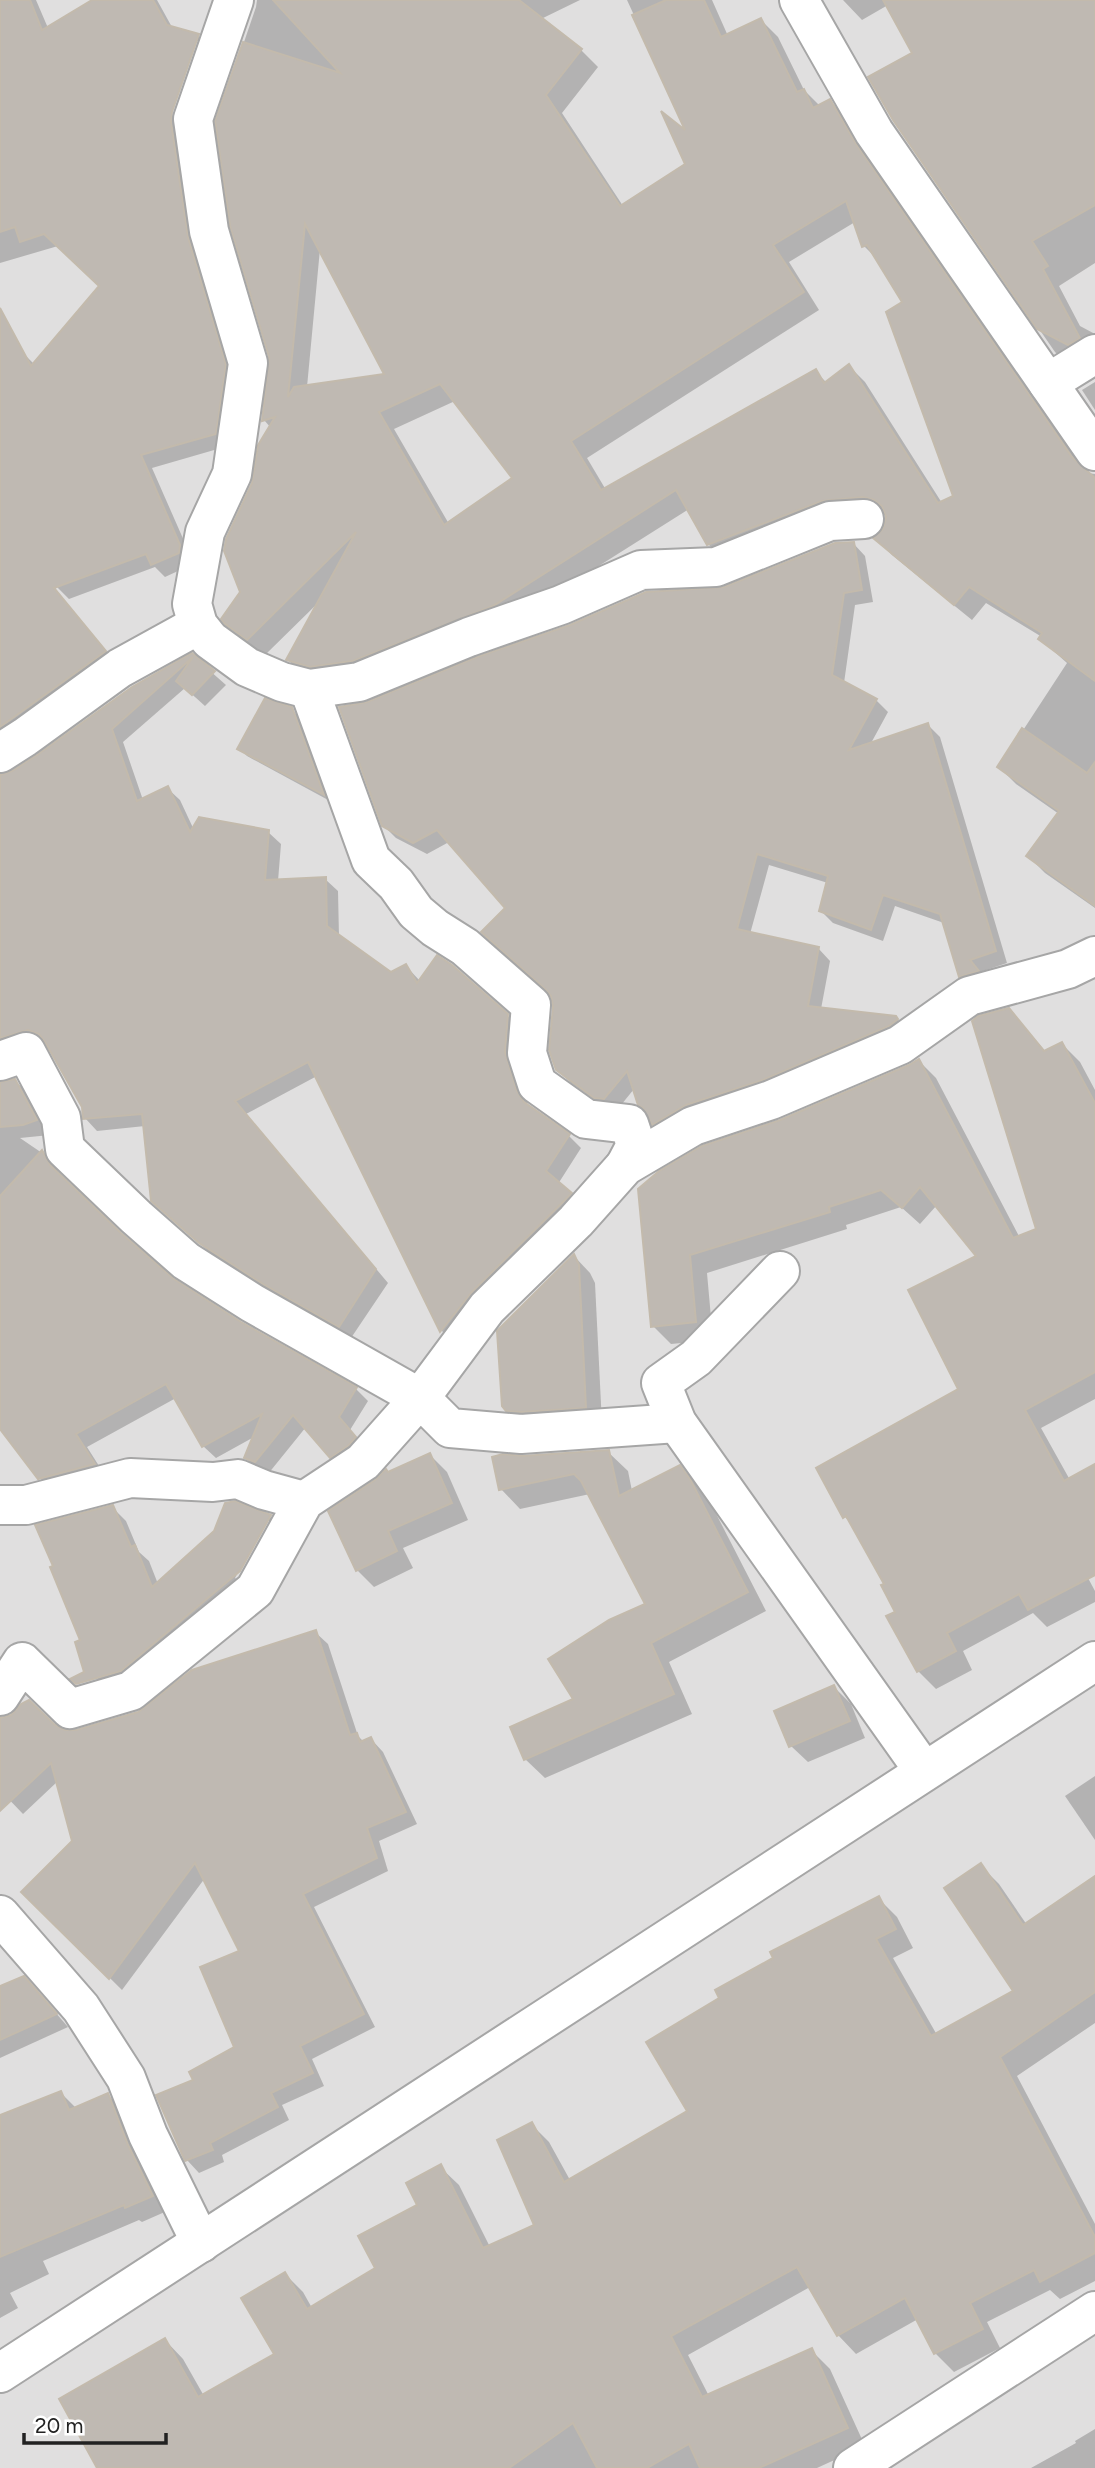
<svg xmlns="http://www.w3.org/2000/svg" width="1095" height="2468" viewBox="0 0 1095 2468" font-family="Figtree,sans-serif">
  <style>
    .residential { fill: #e0dfdf }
    .shadow { fill: #0003; fill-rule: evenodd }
    .building { fill: #bfb9b2; stroke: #c3baac; stroke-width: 2; fill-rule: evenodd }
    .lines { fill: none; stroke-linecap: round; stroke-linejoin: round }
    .minor-casing { stroke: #a6a6a6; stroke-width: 42 }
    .minor { stroke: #fff; stroke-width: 38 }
  </style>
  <rect width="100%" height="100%" fill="#f2f0e9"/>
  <rect class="residential" x="0" y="0" width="1095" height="2468"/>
  <g class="shadow">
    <path d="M0,0H36L48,28L95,0H157L173,29L198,36L211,48L184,125L237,378L228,446L152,468L192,559L191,565L165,577L155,567L69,599L57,587L0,511V350L21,351L34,364L101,286L58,246L0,263ZM195,41H198L171,121L168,120Z"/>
    <path d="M257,0H580L541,19L581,50L598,67L562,113L623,206L687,165L689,135L627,0H712L728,36L761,20L778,37L804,90L820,106L830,101L846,117L872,163L1087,473L1095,474V908L1045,873L1028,856L1059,814L1016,784L999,767L1067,663L1040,639L1042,637L986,603L972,620L892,555L876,538L885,530L886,514L881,513L725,561L708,544L689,509L510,622L371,677L305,676L288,660L319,602L265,655L244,641L227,623L242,593L254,483L271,428L264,420L271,357L217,121L256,7ZM855,222L864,246L878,260L904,302L955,497L942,503L865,382L849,366L827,383L815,371L606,490L587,458L819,310L789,262ZM320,249L387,376L307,387ZM455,401L515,479L449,524L394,429Z"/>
    <path d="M843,0H1095V263L1059,286L1080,326L1095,334V355L1072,369L1055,352L894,119L914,53L888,5L862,20Z"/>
    <path d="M1095,382V410L1082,390Z"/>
    <path d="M853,543L865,556L873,602L855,605L844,683L876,700L888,712L870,745L928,725L940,737L1007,963L980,972L989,983L973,988L961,976L944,923L895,906L883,941L833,923L821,911L828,883L769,865L750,934L818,948L830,961L821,1009L896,1018L908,1030L666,1136L654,1124L634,1089L617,1110L608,1109L570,1082L557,1069L553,996L507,908L449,842L427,854L396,838L383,825L368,704L724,589Z"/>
    <path d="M46,579L117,664L0,747V587Z"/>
    <path d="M192,655L226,685L205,706L185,688L123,742L143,800L167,788L180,800L194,830L268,832L281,844L278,881L325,879L338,891L339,937L390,975L406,966L420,981L507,1015L520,1028L517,1065L528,1106L569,1136L581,1148L558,1184L583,1207L454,1343L442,1331L317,1076L246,1114L388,1283L351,1338L278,1296L214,1256L165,1213L145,1126L97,1131L85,1118L82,1107L49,1044L33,1043L0,1056V776L13,773Z"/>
    <path d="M291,709L300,718L330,801L247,756L239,748Z"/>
    <path d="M1009,1010L1046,1052L1062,1044L1080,1062L1095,1090V1399L1041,1428L1070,1480L1095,1466V1574L1088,1578L1095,1591V1602L1047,1627L1033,1613L963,1651L972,1670L936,1689L918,1671L886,1585L853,1525L845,1517L961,1390L978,1257L937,1205L920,1224L901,1207L846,1225L847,1229L707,1273L713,1340L671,1344L653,1326L640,1190L780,1122L919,1061L936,1078L1020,1238L1038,1230Z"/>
    <path d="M15,1081L28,1093L50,1135L20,1138L42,1153L55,1166L61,1178L0,1299V1084Z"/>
    <path d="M574,1256L590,1273L595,1283L602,1424L525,1427L503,1406Z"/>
    <path d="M240,1324L356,1389L368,1401L350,1430L368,1450L343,1469L306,1427L268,1474L258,1470L246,1458L254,1437L216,1458L203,1446L176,1398L87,1447L106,1477L52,1491L40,1478L0,1426V1350Z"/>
    <path d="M608,1452L628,1471L632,1491L680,1467L699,1486L709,1500L766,1611L669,1662L692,1714L545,1778L525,1759L576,1700L647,1604L590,1494L520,1509L501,1489L523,1458Z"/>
    <path d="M430,1455L447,1472L468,1520L403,1548L413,1568L374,1587L357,1570Z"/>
    <path d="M235,1503L270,1517L284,1530L254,1585L110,1692L97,1678L112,1507L126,1521L139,1552L149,1561L158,1584L215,1532ZM266,1521H270L238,1580L235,1578Z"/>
    <path d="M315,1632L328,1644L358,1736L364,1742L371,1739L383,1752L417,1824L379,1841L388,1871L314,1907L375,2027L312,2059L324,2086L282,2105L289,2120L222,2155L224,2162L199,2173L187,2160L195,2081L236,2048L241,1952L205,1878L122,1990L23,1892L74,1842L58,1781L23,1814L0,1790V1719L54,1726L65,1732H76L138,1713Z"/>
    <path d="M834,1687L851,1704L865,1738L808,1762L791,1746Z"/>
    <path d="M1095,1776V1840L1065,1796Z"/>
    <path d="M981,1866L999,1884L1027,1925L1095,1878V2023L1017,2076L1095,2224V2281L1060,2299L1050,2290L987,2322L1000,2348L954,2372L935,2353L918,2319L856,2354L838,2335L810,2287L688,2355L709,2396L811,2350L830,2369L865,2446L817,2468H99L165,2340L183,2359L204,2396L276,2355L285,2274L303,2292L312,2308L378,2269L419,2205L440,2167L459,2185L490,2247L536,2226L531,2124L549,2142L570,2180L690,2111L878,1898L897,1917L913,1948L893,1958L937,2035L1015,1991Z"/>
    <path d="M0,1988L36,1990L68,2027L0,2058Z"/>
    <path d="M61,2093L76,2108L108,2095L123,2110L167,2211L142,2222L139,2220L43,2261L49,2274L10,2293L18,2308L0,2318V2117Z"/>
    <path d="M1095,2429V2468H1031L1076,2443L1075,2441Z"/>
  </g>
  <g class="building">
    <path d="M0,0H30L42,30L92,0H153L167,25L199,34L172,112L171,122L188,237L226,365L216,434L141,455L180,545L179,553L151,565L146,554L54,588L106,651L0,727V308L31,366L99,286L44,234L20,242L15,227L0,232Z"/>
    <path d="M273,0H519L582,49L546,95L620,206L685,164L661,111L685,130L632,15L666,0H704L721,37L761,18L797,92L804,89L813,108L830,99L856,144L1072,457L1095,478V681L1038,639L1042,633L969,587L954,605L873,538L883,529L886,517L882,506L874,500L863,497L822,501L707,545L676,490L493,606L353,661L310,667L286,660L356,532L247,640L225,624L221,619L240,592L224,551L226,539L252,483L258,445L275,417L262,421L269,357L230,226L215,121L243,42L340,73ZM846,201L862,247L867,245L902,302L886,312L953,496L938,503L849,364L824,383L816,369L601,490L571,441L804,292L773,245ZM305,224L384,374L294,387L288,397ZM440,384L512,478L444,525L379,412Z"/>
    <path d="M883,0H1095V205L1032,241L1048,266L1043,269L1080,338L1068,345L1037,329L893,120L868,77L912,53Z"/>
    <path d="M854,542L862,590L844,593L832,675L877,699L849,750L928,723L996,951L970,960L979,971L959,977L940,914L883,895L871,930L819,911L828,876L757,854L737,929L819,947L808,1006L896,1016L898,1019L889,1026L763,1080L686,1105L652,1125L643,1108L638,1105L627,1071L604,1099L594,1098L556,1070L549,1050L553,1007L551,996L545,989L481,932L505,908L437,830L413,843L382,826L339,707L367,702L477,657L570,625L646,592L724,587L835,543Z"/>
    <path d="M192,653L215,671L192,695L176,681L193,657L112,729L137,801L168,786L190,832L199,817L269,830L265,880L326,877L327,926L391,972L406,964L417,983L437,955L452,965L508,1014L505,1052L517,1091L524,1102L570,1134L546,1171L572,1193L472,1292L440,1332L308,1062L235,1101L376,1269L339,1327L263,1284L199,1243L151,1201L142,1114L83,1119L82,1107L45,1042L39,1034L28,1030L0,1038V775L12,771L37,755L132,687Z"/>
    <path d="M265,698L292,707L324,795L237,749Z"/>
    <path d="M1022,728L1087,773L1095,762V906L1026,856L1059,811L997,767Z"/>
    <path d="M1009,1008L1044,1051L1062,1042L1095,1103V1372L1025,1410L1064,1481L1095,1464V1575L1028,1610L1019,1594L947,1633L956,1651L917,1672L886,1616L895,1612L881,1585L884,1584L846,1516L843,1518L816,1468L958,1389L908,1290L976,1256L920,1187L902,1208L881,1190L829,1207L830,1212L690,1255L696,1322L651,1327L638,1189L659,1171L702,1146L780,1120L909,1065L919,1059L1013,1238L1036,1229L972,1021L978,1016Z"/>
    <path d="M15,1079L37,1120L23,1125L0,1127V1082Z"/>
    <path d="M42,1150L50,1165L121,1233L174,1279L241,1322L357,1387L339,1417L356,1437L349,1445L330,1458L293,1415L255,1462L244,1458L262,1414L202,1447L166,1384L76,1434L95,1464L38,1479L0,1429V1196Z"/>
    <path d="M574,1254L579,1265L586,1408L521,1412L506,1411L502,1406L497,1331Z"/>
    <path d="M609,1450L619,1496L680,1465L690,1479L748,1592L651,1643L674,1694L524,1760L510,1727L573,1699L548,1659L609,1620L645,1604L581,1481L574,1474L499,1490L492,1457L503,1454L523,1456Z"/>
    <path d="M430,1453L452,1503L388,1531L397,1551L356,1571L328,1511L375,1480L386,1469L388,1472Z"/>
    <path d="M235,1501L271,1515L240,1571L121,1671L76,1684L70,1679L84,1672L75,1642L80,1640L50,1567L53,1566L35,1525L113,1505L131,1547L135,1545L152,1587L214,1531L225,1503Z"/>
    <path d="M316,1630L350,1735L357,1733L360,1742L371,1737L406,1812L367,1828L377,1858L303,1894L364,2014L300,2046L313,2073L271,2093L278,2107L210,2143L213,2150L185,2161L156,2095L193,2080L189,2072L234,2047L200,1967L239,1951L195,1863L109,1979L21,1892L72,1841L51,1763L0,1811V1718L11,1715L21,1704L29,1700L55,1725L65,1730H76L138,1712L192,1670Z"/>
    <path d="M834,1685L850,1721L789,1747L774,1711Z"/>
    <path d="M981,1863L1023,1925L1095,1876V1992L1000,2057L1095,2237V2253L1040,2282L1034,2270L970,2303L983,2329L934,2354L905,2298L837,2336L797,2267L671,2336L702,2397L812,2348L848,2428L759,2468H700L689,2444L647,2468H597L573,2423L509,2468H97L59,2399L165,2338L198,2397L274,2354L241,2298L285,2272L307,2309L375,2268L358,2236L417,2205L406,2183L441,2164L483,2248L534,2225L497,2140L532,2122L564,2182L687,2111L646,2042L719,1998L715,1990L773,1958L770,1952L879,1896L896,1929L876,1939L931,2036L1013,1991L944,1888Z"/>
    <path d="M24,1976L57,2014L0,2040V1986Z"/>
    <path d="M61,2091L69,2110L108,2093L128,2145L153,2196L125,2208L124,2205L0,2257V2115Z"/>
  </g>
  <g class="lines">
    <defs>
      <g id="minor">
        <path d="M234,0L193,119L209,231L248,363L232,474L205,532L192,604L198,625L210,640L247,667L282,682L309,689L359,682L469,637L561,605L641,570L716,567L830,521L864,519"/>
        <path d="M799,0L874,132L1095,451"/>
        <path d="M1048,383L1095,354"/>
        <path d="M309,689L371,860L396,884L416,912L435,928L465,947L531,1005L527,1053L537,1084L586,1119L629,1124L636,1145L625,1166"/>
        <path d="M0,753L25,737L120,668L198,625"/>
        <path d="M0,1061L26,1052L61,1118L65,1149L136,1217L186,1261L252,1303L420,1398L450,1428L521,1434L677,1423"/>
        <path d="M780,1271L696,1358L661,1383L677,1423L924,1771"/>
        <path d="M0,1505H26L130,1478L213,1482L238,1479L264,1490L304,1501"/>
        <path d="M0,1696L22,1662L70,1709L131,1691L255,1590L304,1501L363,1462L420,1398L487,1308L576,1221L625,1166L693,1126L771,1100L900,1045L969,996L1068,969L1095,956"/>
        <path d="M0,1915L81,2008L126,2078L148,2135L201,2243"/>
        <path d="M0,2373L1095,1661"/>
        <path d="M853,2468L1095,2311"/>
      </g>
    </defs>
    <use href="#minor" class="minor-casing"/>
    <use href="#minor" class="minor"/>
  </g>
  <path d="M24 2433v10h142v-10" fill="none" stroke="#222222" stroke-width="3.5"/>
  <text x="35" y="2433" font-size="21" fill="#222222" stroke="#ffffff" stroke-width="5" paint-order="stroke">20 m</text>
</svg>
